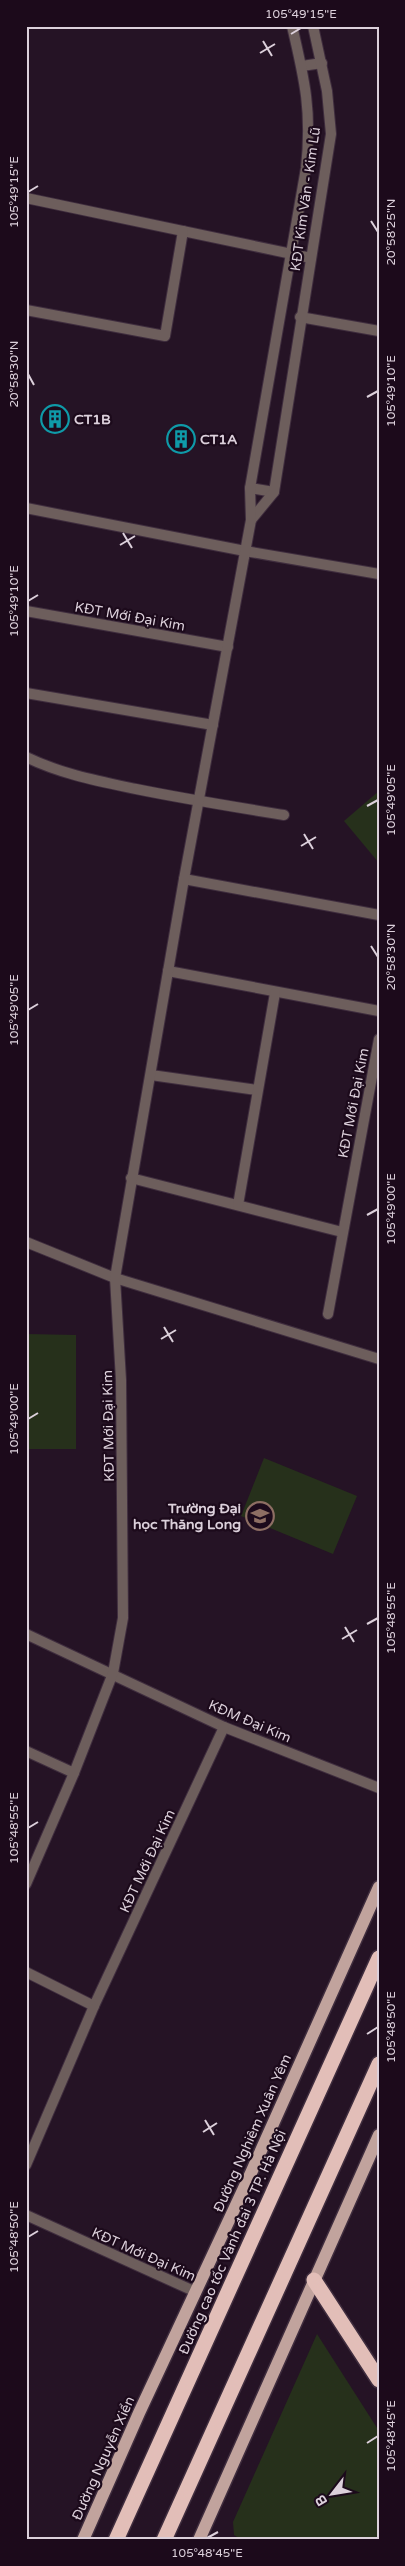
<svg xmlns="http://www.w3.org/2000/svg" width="405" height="2566" viewBox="0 0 405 2566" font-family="'Varela Round',sans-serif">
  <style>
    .green { fill: #26301b }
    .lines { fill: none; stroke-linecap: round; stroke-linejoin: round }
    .street-casing { stroke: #3f2d3e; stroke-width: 12 }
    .primary-casing { stroke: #3f2d3e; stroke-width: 15 }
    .highway-casing { stroke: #3f2d3e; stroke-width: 18 }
    .street { stroke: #6d5e5c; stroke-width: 10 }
    .primary { stroke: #c1a39d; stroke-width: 12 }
    .highway { stroke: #e2beb8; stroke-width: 15 }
    .ticks { fill: none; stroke: #dcd0db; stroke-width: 2 }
    .labels { text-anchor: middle; stroke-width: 4.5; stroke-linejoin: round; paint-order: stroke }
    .street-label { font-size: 14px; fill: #dcd0db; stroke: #1c0a1b }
    .poi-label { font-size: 14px; font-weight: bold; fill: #dcd0db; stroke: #1c0a1b; text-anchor: start }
    .neatline { fill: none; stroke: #dcd0db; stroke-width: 2 }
    .ticks-label { font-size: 12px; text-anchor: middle; fill: #dcd0db }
  </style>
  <rect width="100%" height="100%" fill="#251325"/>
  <g class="green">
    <path d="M379,791V863L344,821Z"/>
    <path d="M26,1334L76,1335V1449H26Z"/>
    <path d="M264,1458L357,1496L333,1554L241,1516Z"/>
    <path d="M317,2334L379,2431V2540H242L234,2535L233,2522Z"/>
  </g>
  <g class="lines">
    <defs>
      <g id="street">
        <path d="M302,66L322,63"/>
        <path d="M26,198L311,258"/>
        <path d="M26,310L165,336L183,231"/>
        <path d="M300,317L379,331"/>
        <path d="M250,488L274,492"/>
        <path d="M26,508L245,551L379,574"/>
        <path d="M251,520L274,492L331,134L327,91L313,26"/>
        <path d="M26,611L228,647"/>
        <path d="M26,693L213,725"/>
        <path d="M26,757C61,774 98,781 136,789C185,799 235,807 284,815"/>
        <path d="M184,879L379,915"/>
        <path d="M168,971L379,1011"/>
        <path d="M151,1075L257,1090"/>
        <path d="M131,1178L342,1232"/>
        <path d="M238,1205L275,993"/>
        <path d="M26,1242L115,1278L379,1359"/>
        <path d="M328,1314L379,1039"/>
        <path d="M26,1634L224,1727L379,1788"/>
        <path d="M26,1751L74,1773"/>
        <path d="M26,1884L74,1773L113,1673L123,1618L121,1380L115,1278L184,879L251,520L250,488L306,168C312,112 305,81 292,26"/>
        <path d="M26,1972L94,2006"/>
        <path d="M26,2165L94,2006L224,1727"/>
        <path d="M26,2215L196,2292"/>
      </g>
      <g id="primary">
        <path d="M83,2540L139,2413L251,2173L379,1887"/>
        <path d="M199,2540L379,2135"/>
      </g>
      <g id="highway">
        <path d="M314,2280L379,2380"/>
        <path d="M116,2540L379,1958"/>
        <path d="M164,2540L379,2064"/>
      </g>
    </defs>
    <use href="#street" class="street-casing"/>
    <use href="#primary" class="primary-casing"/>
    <use href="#highway" class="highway-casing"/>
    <use href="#street" class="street"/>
    <use href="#primary" class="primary"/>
    <use href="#highway" class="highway"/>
  </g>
  <path class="ticks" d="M291,34L301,28M263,41L272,56M260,53L275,44M28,192L38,186M371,221L378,232M28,374L34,385M367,397L378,391M123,533L132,548M120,545L135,536M28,601L38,595M367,806L378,800M304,834L313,849M301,846L316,837M371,946L378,957M28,1010L38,1004M367,1215L378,1209M164,1327L173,1342M161,1339L176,1330M28,1419L38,1413M367,1624L378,1618M345,1627L354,1642M342,1639L357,1630M28,1828L38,1822M367,2034L378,2027M205,2120L214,2135M203,2132L217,2123M28,2237L38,2231M367,2443L378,2436M207,2538L218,2532"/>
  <defs>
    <symbol id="building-ring" viewBox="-11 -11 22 22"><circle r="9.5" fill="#1c0a1b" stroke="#0f9aa8" stroke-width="1.5"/><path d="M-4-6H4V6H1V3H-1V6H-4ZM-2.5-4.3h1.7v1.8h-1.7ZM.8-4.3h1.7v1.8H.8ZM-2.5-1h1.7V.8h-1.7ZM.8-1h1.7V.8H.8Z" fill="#0f9aa8"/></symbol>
    <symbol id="university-ring" viewBox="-11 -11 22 22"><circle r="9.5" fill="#1c0a1b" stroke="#8d6e63" stroke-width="1.5"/><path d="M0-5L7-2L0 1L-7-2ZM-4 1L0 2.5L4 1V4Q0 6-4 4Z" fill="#8d6e63"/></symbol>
  </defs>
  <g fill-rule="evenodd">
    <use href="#building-ring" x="39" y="403" width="32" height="32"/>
    <use href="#building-ring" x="165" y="423" width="32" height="32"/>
    <use href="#university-ring" x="244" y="1500" width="32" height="32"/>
  </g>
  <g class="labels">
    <g class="street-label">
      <text transform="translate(305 199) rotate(-82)" y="5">KĐT Kim Văn - Kim Lũ</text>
      <text transform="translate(130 616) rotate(10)" y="5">KĐT Mới Đại Kim</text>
      <text transform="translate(353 1103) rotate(-79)" y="5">KĐT Mới Đại Kim</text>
      <text transform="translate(108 1426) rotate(-91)" y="5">KĐT Mới Đại Kim</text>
      <text transform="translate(250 1721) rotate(23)" y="5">KĐM Đại Kim</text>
      <text transform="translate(147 1861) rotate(-65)" y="5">KĐT Mới Đại Kim</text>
      <text transform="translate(252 2133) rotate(-66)" y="5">Đường Nghiêm Xuân Yêm</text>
      <text transform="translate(232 2242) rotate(-66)" y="5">Đường cao tốc Vành đai 3 TP. Hà Nội</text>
      <text transform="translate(144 2254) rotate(24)" y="5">KĐT Mới Đại Kim</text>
      <text transform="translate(103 2458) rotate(-66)" y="5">Đường Nguyễn Xiển</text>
    </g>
    <g class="poi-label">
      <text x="74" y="424">CT1B</text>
      <text x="200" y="444">CT1A</text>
      <text x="241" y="1513" text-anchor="end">Trường Đại<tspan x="241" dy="16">học Thăng Long</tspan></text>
    </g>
  </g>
  <rect width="405" height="2566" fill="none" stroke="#1c0a1b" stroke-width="55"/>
  <g transform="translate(332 2494) rotate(239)" stroke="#1c0a1b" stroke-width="4" paint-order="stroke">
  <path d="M0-4L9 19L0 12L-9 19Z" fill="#dcd0db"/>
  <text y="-8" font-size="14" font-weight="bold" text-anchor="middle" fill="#dcd0db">B</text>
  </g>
  <rect x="28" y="28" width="350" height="2510" class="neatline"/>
  <g class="ticks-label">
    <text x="301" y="18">105°49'15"E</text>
    <text transform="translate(14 192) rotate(-90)" y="4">105°49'15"E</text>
    <text transform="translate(391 232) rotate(-90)" y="4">20°58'25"N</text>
    <text transform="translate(14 374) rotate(-90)" y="4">20°58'30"N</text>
    <text transform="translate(391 391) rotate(-90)" y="4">105°49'10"E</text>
    <text transform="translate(14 601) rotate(-90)" y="4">105°49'10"E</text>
    <text transform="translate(391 800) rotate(-90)" y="4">105°49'05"E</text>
    <text transform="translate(391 957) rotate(-90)" y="4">20°58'30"N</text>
    <text transform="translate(14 1010) rotate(-90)" y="4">105°49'05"E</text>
    <text transform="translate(391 1209) rotate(-90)" y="4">105°49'00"E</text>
    <text transform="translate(14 1419) rotate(-90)" y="4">105°49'00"E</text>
    <text transform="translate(391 1618) rotate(-90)" y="4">105°48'55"E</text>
    <text transform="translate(14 1828) rotate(-90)" y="4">105°48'55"E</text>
    <text transform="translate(391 2027) rotate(-90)" y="4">105°48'50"E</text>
    <text transform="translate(14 2237) rotate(-90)" y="4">105°48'50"E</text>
    <text transform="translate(391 2436) rotate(-90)" y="4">105°48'45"E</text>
    <text x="207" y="2557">105°48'45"E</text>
  </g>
</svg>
